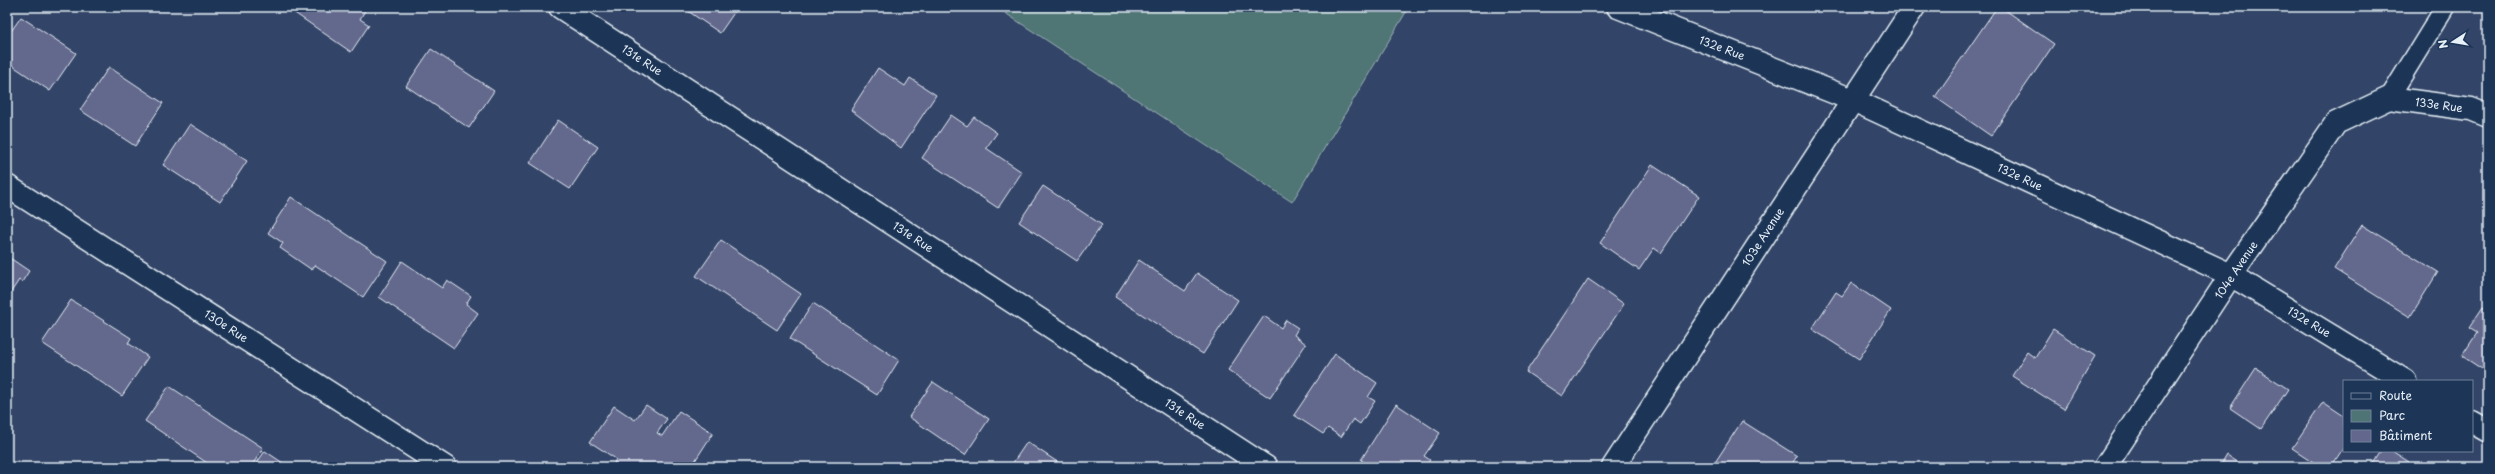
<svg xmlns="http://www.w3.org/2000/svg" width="2495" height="474" viewBox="0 0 2495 474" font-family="'Playpen Sans',sans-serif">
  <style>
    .green { fill: #4f7475; stroke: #9cb2b6 }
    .building { fill: #64678d; stroke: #e8f1f8 }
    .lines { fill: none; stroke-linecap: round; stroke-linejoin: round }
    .lane-casing { stroke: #e8f1f8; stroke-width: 21 }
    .street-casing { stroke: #e8f1f8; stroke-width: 25 }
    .lane { stroke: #1d3557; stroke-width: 18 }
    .street { stroke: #1d3557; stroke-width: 22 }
    .labels { text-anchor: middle; stroke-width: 4; stroke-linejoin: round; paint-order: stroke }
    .street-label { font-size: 11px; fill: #e8f1f8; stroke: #1d3557 }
  </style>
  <rect width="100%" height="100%" fill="#324467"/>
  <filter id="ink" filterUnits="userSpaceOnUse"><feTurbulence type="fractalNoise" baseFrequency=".025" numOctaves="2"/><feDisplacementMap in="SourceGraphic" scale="8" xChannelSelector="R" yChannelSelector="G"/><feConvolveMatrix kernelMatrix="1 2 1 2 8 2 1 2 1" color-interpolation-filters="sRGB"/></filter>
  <g filter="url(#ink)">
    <path class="green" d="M996,7H1409L1292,202Z"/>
    <g class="building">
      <path d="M286,7H367L360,19L369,25L351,52Z"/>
      <path d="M682,7H738L720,33Z"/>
      <path d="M1997,7H2001L2054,44L1991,136L1935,97Z"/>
      <path d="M21,17L76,53L50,91L7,62V37Z"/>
      <path d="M431,49L494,91L469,128L406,86Z"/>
      <path d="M109,67L163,103L135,146L80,110Z"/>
      <path d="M878,68L905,86L910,78L936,95L901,148L851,110Z"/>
      <path d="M951,115L967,126L974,117L997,133L986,148L1022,172L998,208L922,158Z"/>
      <path d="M558,120L598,147L570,189L530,163Z"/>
      <path d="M190,124L247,161L220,202L163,165Z"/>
      <path d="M1652,165L1699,196L1661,253L1654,248L1639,270L1600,243Z"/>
      <path d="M1043,186L1102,225L1077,261L1019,222Z"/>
      <path d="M291,197L387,261L363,297L315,265L312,270L280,248L283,243L268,233Z"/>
      <path d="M2362,225L2438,272L2410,317L2334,269Z"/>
      <path d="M721,240L801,294L777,330L696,276Z"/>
      <path d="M7,256L29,271L22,282L19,280L7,298Z"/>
      <path d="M1139,260L1185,291L1197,273L1238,300L1203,354L1115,297Z"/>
      <path d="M402,261L442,288L447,280L471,296L466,304L478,313L454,348L379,297Z"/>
      <path d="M1588,279L1624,304L1562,396L1526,372Z"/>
      <path d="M1851,283L1891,310L1859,359L1812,329L1836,292L1842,296Z"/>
      <path d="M71,300L131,338L128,343L148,357L122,396L42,343Z"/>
      <path d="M813,303L899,360L877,395L790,339Z"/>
      <path d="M2483,307L2488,310V373L2462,356L2477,333L2469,328Z"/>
      <path d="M1264,316L1281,328L1286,320L1298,328L1294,335L1306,344L1270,398L1228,370Z"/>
      <path d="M2053,329L2095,356L2064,409L2012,376L2027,352L2035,358Z"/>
      <path d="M1335,354L1377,383L1368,397L1375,401L1360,424L1353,419L1341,437L1328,428L1323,434L1294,415Z"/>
      <path d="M2256,368L2288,389L2261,429L2230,408Z"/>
      <path d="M933,382L989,419L965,455L909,417Z"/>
      <path d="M169,386L263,448L251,467H213L145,421Z"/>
      <path d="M2323,402L2344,416V447L2331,467H2321L2292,448Z"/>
      <path d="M1396,404L1440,433L1424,456L1430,460L1425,467H1371L1361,460Z"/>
      <path d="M646,405L667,419L657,433L662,436L679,411L713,433L691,467H620L614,463L616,459L590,442L614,406L635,420Z"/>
      <path d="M1742,421L1797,456L1790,467H1712Z"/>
      <path d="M1027,442L1065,467H1010Z"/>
      <path d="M265,451L289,467H254Z"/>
      <path d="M2381,451H2392L2409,462L2405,467H2371Z"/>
      <path d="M2227,455L2245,467H2220Z"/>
    </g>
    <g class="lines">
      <defs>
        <path id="lane" d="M2389,98L2445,7"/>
        <g id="street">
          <path d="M560,7L1266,467"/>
          <path d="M1618,7L1853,100L2231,275L2405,381"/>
          <path d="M7,186L445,467"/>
          <path d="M2472,422L2488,431"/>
          <path d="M1613,467L1914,7"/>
          <path d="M2105,467L2231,275L2336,123L2389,98L2471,109L2488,116"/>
        </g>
      </defs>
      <use href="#lane" class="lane-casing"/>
      <use href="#street" class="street-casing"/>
      <use href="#lane" class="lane"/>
      <use href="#street" class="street"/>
    </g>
  </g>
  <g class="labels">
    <g class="street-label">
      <text transform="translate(1722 48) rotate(21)" y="4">132e Rue</text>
      <text transform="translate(642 60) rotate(33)" y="4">131e Rue</text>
      <text transform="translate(2439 105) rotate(8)" y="4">133e Rue</text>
      <text transform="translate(2020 177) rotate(25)" y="4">132e Rue</text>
      <text transform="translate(913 237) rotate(33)" y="4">131e Rue</text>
      <text transform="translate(1763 237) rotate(-57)" y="4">103e Avenue</text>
      <text transform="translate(2236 270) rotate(-56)" y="4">104e Avenue</text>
      <text transform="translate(2309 322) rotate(31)" y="4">132e Rue</text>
      <text transform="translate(226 326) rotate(33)" y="4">130e Rue</text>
      <text transform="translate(1185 414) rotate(33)" y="4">131e Rue</text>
    </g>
  </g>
  <rect width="2495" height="474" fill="none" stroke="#1d3557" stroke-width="24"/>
  <rect x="12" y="12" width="2471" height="450" fill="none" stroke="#e8f1f8" stroke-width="1.5" filter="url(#ink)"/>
  <rect x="2343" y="380" width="130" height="72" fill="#1d3557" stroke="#6e8097"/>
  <rect x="2351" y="393" width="20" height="6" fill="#1d3557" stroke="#6e8097"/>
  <text x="2379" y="400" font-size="12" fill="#e8f1f8">Route</text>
  <rect x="2351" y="410" width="20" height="12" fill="#4f7475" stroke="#6e8097"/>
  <text x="2379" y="420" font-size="12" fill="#e8f1f8">Parc</text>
  <rect x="2351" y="430" width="20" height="12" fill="#64678d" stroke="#6e8097"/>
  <text x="2379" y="440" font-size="12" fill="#e8f1f8">Bâtiment</text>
  <g transform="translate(2453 42) rotate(258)" stroke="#1d3557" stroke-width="3" paint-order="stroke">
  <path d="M0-3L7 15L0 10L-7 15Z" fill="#e8f1f8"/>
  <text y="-6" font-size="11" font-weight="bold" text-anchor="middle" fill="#e8f1f8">N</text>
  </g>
</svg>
